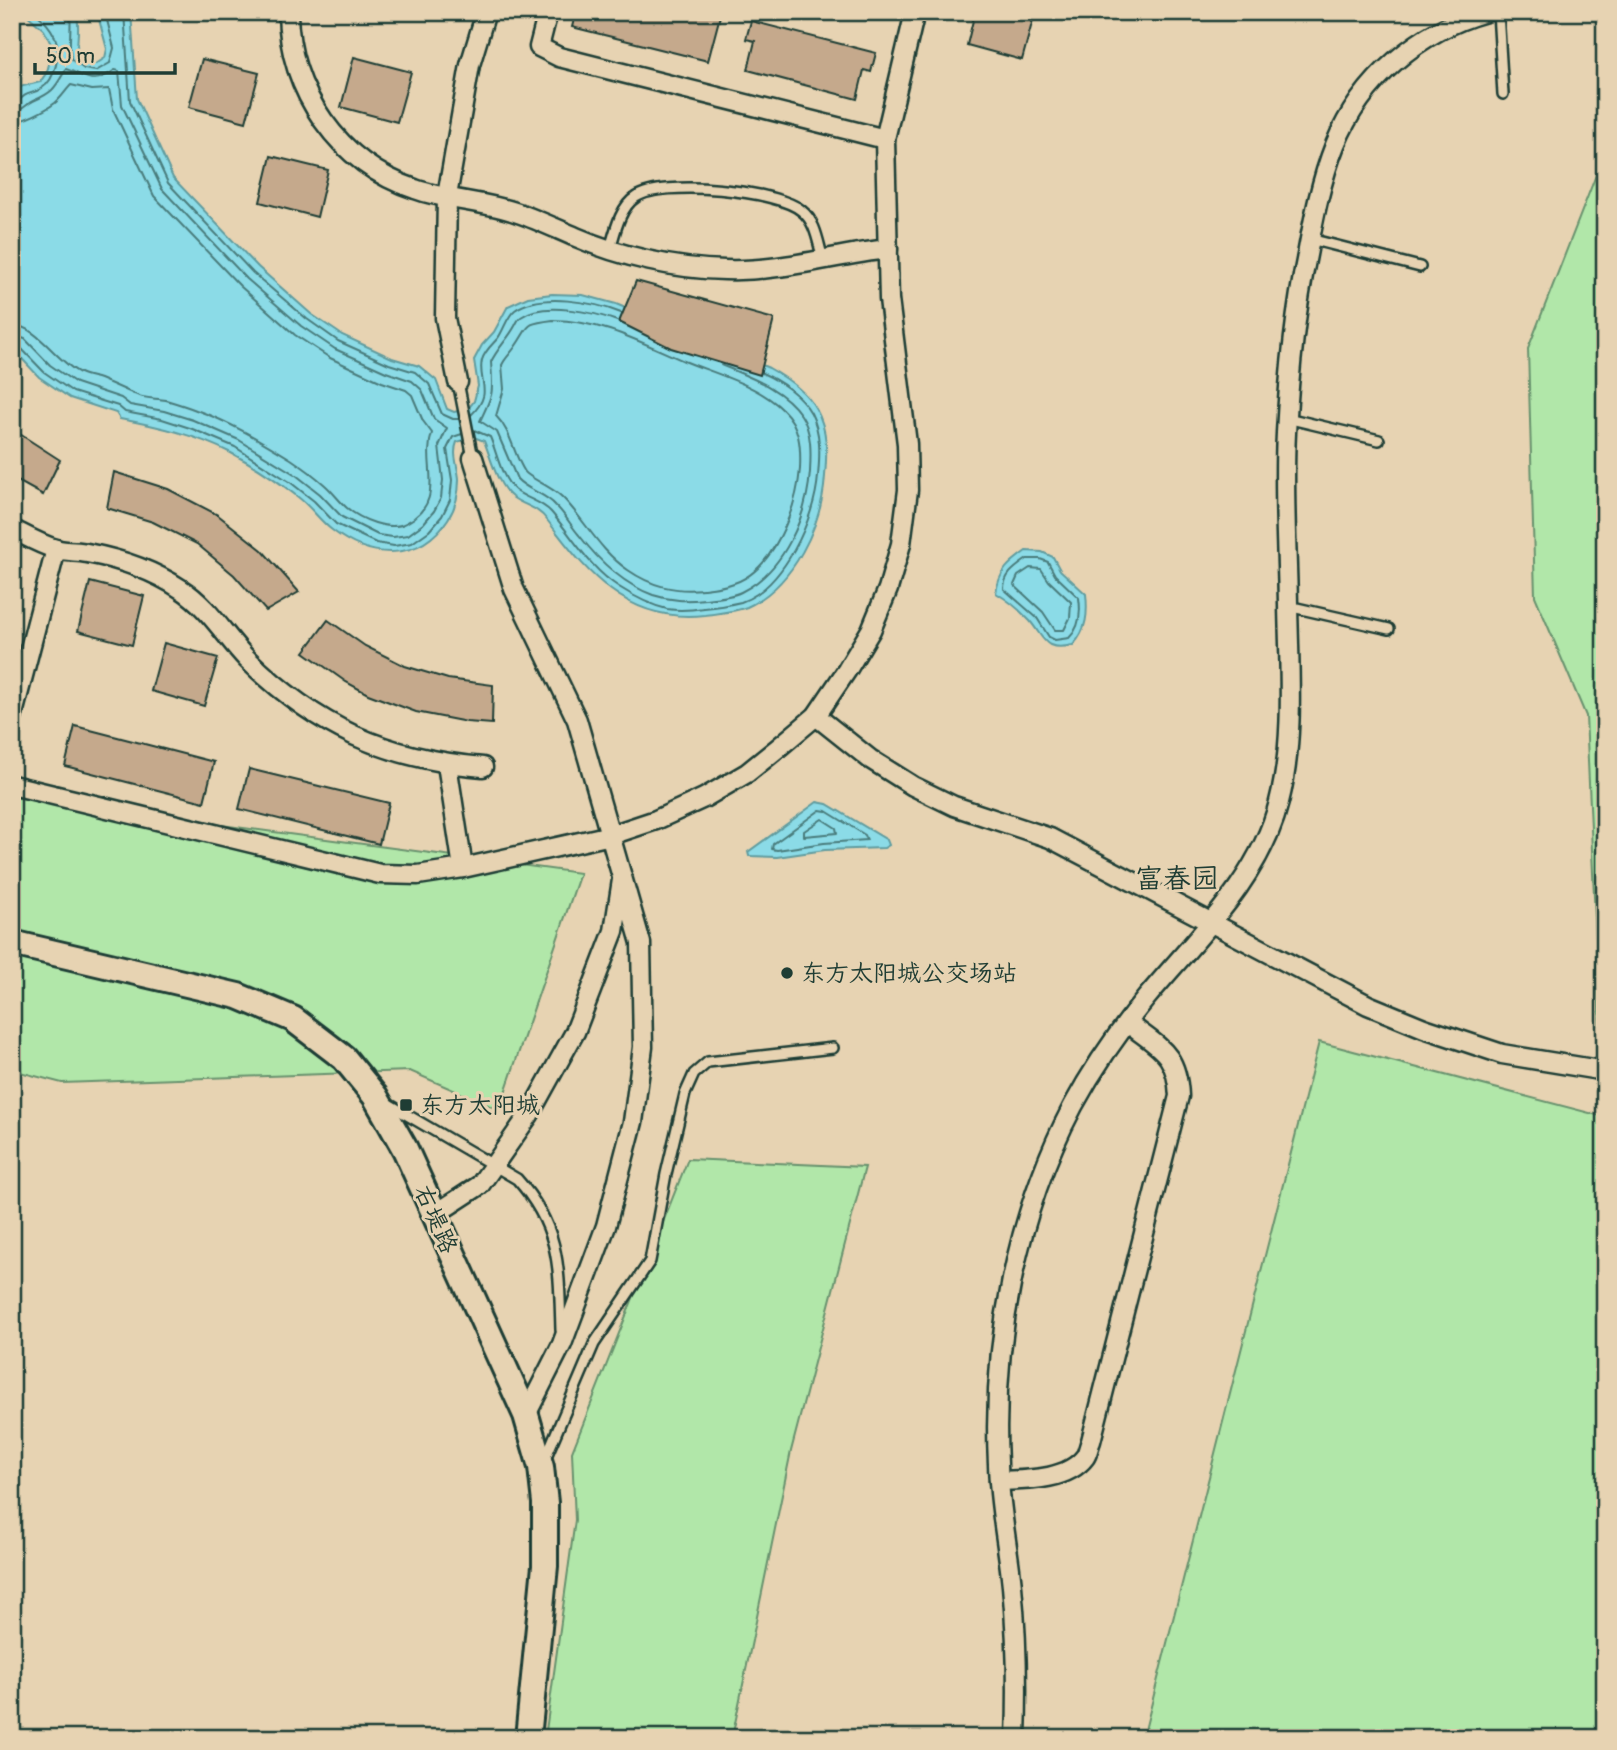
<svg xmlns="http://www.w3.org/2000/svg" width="1617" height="1750" viewBox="0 0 1617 1750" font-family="Pangolin,'LXGW WenKai TC',sans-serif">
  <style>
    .green { fill: #b1e7a9; stroke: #68926e; stroke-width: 2 }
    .water { fill: #8bdbe7; stroke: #609c9f; stroke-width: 2 }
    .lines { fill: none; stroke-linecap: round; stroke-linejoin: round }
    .shore { stroke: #4a7c7c; stroke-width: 2 }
    .building { fill: #c5a98c; stroke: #1f3d34; stroke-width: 2 }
    .service-casing { stroke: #1f3d34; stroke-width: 14 }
    .minor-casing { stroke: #1f3d34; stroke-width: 23 }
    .secondary-casing { stroke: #1f3d34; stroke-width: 30 }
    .service { stroke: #e7d3b2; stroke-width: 9 }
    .minor { stroke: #e7d3b2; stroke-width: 18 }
    .secondary { stroke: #e7d3b2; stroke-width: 24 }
    .poi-dot { fill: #1f3d34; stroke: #e7d3b2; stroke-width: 2.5 }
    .labels { text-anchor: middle; stroke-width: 6; stroke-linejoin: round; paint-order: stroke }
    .poi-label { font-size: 24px; fill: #1f3d34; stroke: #e7d3b2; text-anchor: start }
    .street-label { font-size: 24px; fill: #1f3d34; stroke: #e7d3b2 }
    .quarter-label { font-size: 28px; fill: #1f3d34; stroke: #e7d3b2 }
  </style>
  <rect width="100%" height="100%" fill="#e7d3b2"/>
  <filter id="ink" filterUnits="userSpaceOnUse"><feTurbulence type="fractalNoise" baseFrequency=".0143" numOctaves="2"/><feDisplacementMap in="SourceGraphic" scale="14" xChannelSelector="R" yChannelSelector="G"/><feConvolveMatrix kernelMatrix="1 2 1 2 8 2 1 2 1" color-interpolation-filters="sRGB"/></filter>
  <g filter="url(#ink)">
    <g class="green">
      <path d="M1605,152V1030H1600L1586,716L1535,596L1528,349Z"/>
      <path d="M12,797L580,873L499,1110L410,1071L62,1083L12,1070Z"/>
      <path d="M1319,1042L1605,1117V1738H1143Z"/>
      <path d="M688,1159L865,1167L791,1451L732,1738H545L575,1520L572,1452Z"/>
    </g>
    <g class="water">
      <path d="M24,12H76C81,25 76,42 77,56L87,62L96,64L105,58L107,49L97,12H131L137,99L173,178L258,267L311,314L342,335L392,358L419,366L436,380L447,409L454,412L468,409L474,401L478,386L474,360L482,345L494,332L508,306L528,297L552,294L583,295L616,304L769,368C787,378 806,391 816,409C828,430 827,453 825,476C822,525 794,585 747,607C735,612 718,613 705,615C671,619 639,611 611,590C584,570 567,545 547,520C538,507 524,506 512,497C497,485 491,458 484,441L474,437L457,442C452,454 458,466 459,479C459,493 456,507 448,519C420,562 371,560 332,530C320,521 311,507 298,497C278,481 254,465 231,453C196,435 158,426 120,419L116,413L70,398L39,377L12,348V102L19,87L40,82L47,72L51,56V44L44,30Z"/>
      <path d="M1026,551L1042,552L1053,557L1060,570L1086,594C1088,613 1087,630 1073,645C1044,652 1045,639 1030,621C1020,610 1008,600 996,593C999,571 1009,563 1026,551Z"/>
      <path d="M817,802L827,804L887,840L889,845L884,848L825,850L777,857L749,856L748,852Z"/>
    </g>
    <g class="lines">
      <g class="shore">
        <path d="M70,12C72,28 68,43 71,59L84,69L96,71L110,63L114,48L105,12"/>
        <path d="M124,12L130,101L168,183L253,273L307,319L338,341L389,364L415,372L429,384L442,414L453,419H459"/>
        <path d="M12,103L19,101C26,91 33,95 42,88C50,83 54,73 56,65C62,41 52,27 35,12"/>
        <path d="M12,111C23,111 25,105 33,101C54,92 55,88 66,69C88,77 92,86 115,70L119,71L122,105L162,189L247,279L301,326L335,349L386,372L412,381L422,390L434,419L447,428L439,446L443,480L441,498L434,511L423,524L408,535L393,537L378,535L342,517L320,494L296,475L239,440L193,420L164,411L130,405L121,398L76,383L50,365L25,339L12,335"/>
        <path d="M12,122C23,122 46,110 55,103C61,98 66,90 71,85L92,90L109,89L113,109L154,196L240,286L295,335L330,358L382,382L406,390L412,395L423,421L432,433C421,465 448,501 406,523C389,532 360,519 347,508C339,501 333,492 325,485C314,475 303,467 291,459C260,440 230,422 196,410C186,406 176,403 166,400C156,398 143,399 134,394C123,389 112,384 100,379C94,377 86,376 80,373C56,361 38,326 12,325"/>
        <path d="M553,320C602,321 640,342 684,361C716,374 758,385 783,410C800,426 801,447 800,469C797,506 774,570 734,583C724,587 713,588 703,589C674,592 651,586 628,570C600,551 586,522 564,499C555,488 529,478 525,472C513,454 512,432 496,416L504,389L502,365C505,358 511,353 515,347C531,324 523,324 553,320Z"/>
        <path d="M617,321C594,312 543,301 521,317C518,319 517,322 515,326C508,339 497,349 491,362C493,394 494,392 480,421L497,432L517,479C528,491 545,493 556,506C565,514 571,526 579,535C598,560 623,584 653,595C671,601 686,601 705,599C716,598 731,597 741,592C784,571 807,516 810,472C811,453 812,431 801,415C783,388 749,377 721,365"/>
        <path d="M12,344L19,346L44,372L73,392L118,406L125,412L162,419L190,428L235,447L290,482L314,501L336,524L376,543L394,546L412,543L429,531L442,516L450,500L452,480L447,449L453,437L462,434"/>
        <path d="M471,415C495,392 477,381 482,360C485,350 492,345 498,338C504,330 507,316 515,310C541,292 594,302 621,313"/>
        <path d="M474,430L490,437C497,453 501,478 515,490C526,499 541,501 551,512C574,538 589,568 619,587C633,596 650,605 667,609C679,611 692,610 704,608C716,607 729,605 741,602C784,587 815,518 818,476C820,454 821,433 811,413C801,395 780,381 762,373"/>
        <path d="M1027,559H1040L1048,562L1055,575L1079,598C1081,612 1080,628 1069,638L1055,640L1049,637L1037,618L1004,589C1004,574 1016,567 1027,559Z"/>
        <path d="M1030,568L1041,569L1049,581L1071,602L1070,618L1064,630H1055L1043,612L1014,585L1018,576Z"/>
        <path d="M820,810L826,811L865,835L867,840L824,843L777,850L772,849L773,844Z"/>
        <path d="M822,819L836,828L837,833L804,836V831Z"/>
      </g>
    </g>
    <g class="building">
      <path d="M576,12H721L708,61L572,27Z"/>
      <path d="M975,12H1035L1022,60L967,45Z"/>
      <path d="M751,21L876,53L871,72L864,70L857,99L748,70L755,41L746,39Z"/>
      <path d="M354,57L411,72L397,122L341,107Z"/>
      <path d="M202,59L259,73L246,122L189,107Z"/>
      <path d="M271,156L328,170L317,217L260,202Z"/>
      <path d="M636,281L774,319L760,375L671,348L619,322Z"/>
      <path d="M12,429L60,460L43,495L12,478Z"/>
      <path d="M114,472L168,489L218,515L262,550L299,592L266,611L234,575L197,544L153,522L107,508Z"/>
      <path d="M90,582L144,596L132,645L78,631Z"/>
      <path d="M328,620L365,646L405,666L448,679L493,685L492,724L467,722L416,712L368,694L346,682L304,652Z"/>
      <path d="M164,643L218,658L204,706L151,691Z"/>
      <path d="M75,726L214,762L204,802L65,766Z"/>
      <path d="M249,769L389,803L379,844L239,809Z"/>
    </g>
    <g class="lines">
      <defs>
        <g id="service">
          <path d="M1498,12L1503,94"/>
          <path d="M1310,239L1420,267"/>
          <path d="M610,249C615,232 620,207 636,197C662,179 779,190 802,211C816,222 818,243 823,259"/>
          <path d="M458,382L473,458"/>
          <path d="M1287,418L1379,440"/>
          <path d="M1288,606L1389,629"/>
          <path d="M385,1102L517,1179C561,1228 559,1268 561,1330"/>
          <path d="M545,1459L594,1344L650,1261L666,1174L685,1094L694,1074L708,1062L833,1048"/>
        </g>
        <g id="minor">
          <path d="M288,12C289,91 339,164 415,189C448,201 485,201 518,213C538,220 557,229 576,237C622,257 676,269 725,270C781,272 833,255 888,249"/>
          <path d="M548,12L539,47L559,57L885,139"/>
          <path d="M458,382L445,318L447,196L470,65L486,12"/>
          <path d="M473,458L514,589L577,720L641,943L643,1047L633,1122L606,1226L562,1344L526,1415"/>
          <path d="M12,529C26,536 41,545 56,549C66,552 77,551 87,553C119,559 154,571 181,589C208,606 225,636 247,659C316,727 386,759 483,767"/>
          <path d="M816,716L870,759L913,786L954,806L1050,838L1368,1005L1424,1028L1502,1054L1605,1071"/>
          <path d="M12,718L56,549"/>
          <path d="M447,764L463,868"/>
          <path d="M12,785L380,874L418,875L463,868L611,835L656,820L704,798L747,773L778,748L816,716L847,670L871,630L888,589L901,544L908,490L907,444L889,299L885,139L915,12"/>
          <path d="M434,1215L480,1185L529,1115L575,1032L614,931L622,880"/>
          <path d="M999,1481C1025,1480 1067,1481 1085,1457C1088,1453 1089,1445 1091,1441L1179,1096C1177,1052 1159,1048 1128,1023"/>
          <path d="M1016,1738C1018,1687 1017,1637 1012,1586C1008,1546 999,1505 998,1464C992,1343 1016,1214 1073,1106C1094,1067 1119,1031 1147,997C1196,938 1260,879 1279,802C1295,740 1289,668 1288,604C1287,547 1283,490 1286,433C1289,374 1295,313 1307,255C1314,217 1321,180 1335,145C1361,80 1420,30 1486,12"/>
        </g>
        <path id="secondary" d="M12,943L238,996L293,1019L344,1058L375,1096L405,1149L526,1415L541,1467L545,1503V1566L528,1738"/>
      </defs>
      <use href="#service" class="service-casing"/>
      <use href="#minor" class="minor-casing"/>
      <use href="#secondary" class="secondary-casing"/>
      <use href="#service" class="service"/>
      <use href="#minor" class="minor"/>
      <use href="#secondary" class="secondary"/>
    </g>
  </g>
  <g class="poi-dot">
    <circle cx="787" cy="973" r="7"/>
    <rect x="399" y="1098" width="14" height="14" rx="3.5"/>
  </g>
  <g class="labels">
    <g class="poi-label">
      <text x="801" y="981">东方太阳城公交场站</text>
      <text x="420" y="1113">东方太阳城</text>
    </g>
    <g class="street-label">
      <text transform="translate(436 1219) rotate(66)" y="8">右堤路</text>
    </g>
    <g class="quarter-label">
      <text x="1177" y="888">富春园</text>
    </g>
  </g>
  <rect width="1617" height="1750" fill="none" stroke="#e7d3b2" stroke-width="42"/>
  <rect x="21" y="21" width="1575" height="1708" fill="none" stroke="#1f3d34" stroke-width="2.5" filter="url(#ink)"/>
  <path d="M35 63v10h140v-10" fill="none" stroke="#1f3d34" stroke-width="3.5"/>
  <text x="46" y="63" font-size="21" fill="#1f3d34" stroke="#e7d3b2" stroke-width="5" paint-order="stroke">50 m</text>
</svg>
